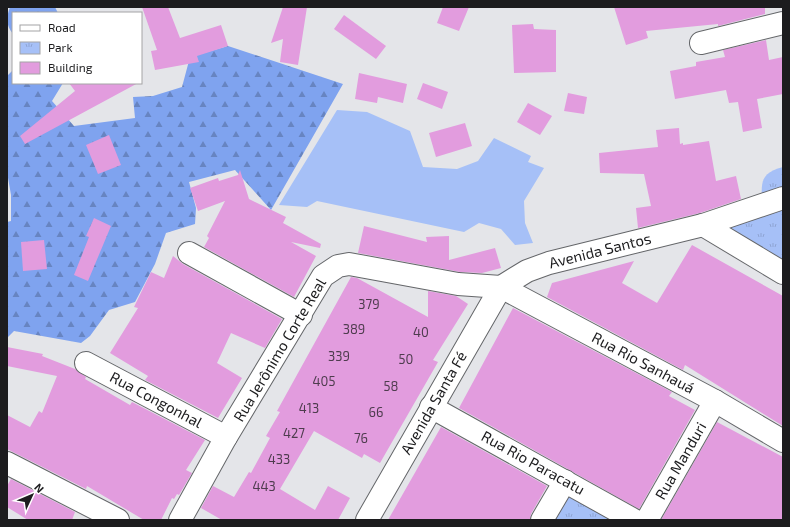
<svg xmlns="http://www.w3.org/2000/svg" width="790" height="527" viewBox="0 0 790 527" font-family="'Exo 2',sans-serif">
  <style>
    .grass { fill: #a6c0f7 }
    .forest { fill: url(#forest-firs) }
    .park { fill: url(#park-tufts) }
    .building { fill: #e29cde }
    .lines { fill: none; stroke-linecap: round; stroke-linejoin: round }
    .street-casing { stroke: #646669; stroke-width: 24 }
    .secondary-casing { stroke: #646669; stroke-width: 24 }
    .street { stroke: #fff; stroke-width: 22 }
    .secondary { stroke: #fff; stroke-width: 22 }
    .labels { text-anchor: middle; stroke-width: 4; stroke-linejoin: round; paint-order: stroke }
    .number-label { font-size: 13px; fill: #4e3c4e }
    .street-label { font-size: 15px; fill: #1c1c1e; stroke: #fff }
  </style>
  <defs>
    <pattern id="forest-firs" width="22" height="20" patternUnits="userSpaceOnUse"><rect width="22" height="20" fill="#7fa3ef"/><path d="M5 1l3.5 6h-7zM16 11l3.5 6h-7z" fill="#6784c1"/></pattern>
    <pattern id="park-tufts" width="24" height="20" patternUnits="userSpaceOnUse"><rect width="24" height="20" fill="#a6c0f7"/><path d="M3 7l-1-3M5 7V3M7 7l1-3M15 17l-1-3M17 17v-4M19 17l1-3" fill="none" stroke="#8ea4d3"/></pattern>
  </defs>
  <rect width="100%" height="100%" fill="#e4e5e9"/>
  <path class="grass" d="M337,110L367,112L410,131L423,167L457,169L478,161L494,138L531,156L528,162L544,168L524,201L525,223L533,243L515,245L501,229L479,223L464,232L317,201L307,207L279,205Z"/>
  <g class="forest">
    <path d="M10,7H55L58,13H13V34C6,25 6,18 10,7Z"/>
    <path d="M228,46L343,84L271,210L235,170L189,182L196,208L195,224L166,233L155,264L135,302L109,310L90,336L81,343L14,331L7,338V222L11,221V195L7,172V76L13,70V83H63L52,101L74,126L135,118L133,97L153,96L182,87L190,57Z"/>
  </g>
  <g class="park">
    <path d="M783,167V192L762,202C761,181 761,173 783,167Z"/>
    <path d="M783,200V271L716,226Z"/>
    <path d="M571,496L613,520H550L565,497Z"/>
  </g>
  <g class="building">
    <path d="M142,7H168L180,38L221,25L228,46L197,56L199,62L155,70L151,51L157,50Z"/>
    <path d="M283,7H307L298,65L280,62L283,39L271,43Z"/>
    <path d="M443,7H469L459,31L437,23Z"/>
    <path d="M614,7H765V14L718,26V24L646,31L648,38L626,45Z"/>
    <path d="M344,15L386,46L376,59L334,29Z"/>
    <path d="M533,24L534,29L556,30V72L514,73L512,25Z"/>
    <path d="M766,40L769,60L783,57V94L757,99L762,128L743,132L738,102L729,103L726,90L675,99L670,71L696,66V62L725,57L723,50Z"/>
    <path d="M359,73L407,84L403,103L378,97L377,103L355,99Z"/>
    <path d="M69,83H138L25,144L20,136L75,91Z"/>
    <path d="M423,83L448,92L442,109L417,99Z"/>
    <path d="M568,93L587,97L584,114L564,111Z"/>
    <path d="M528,103L552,116L540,135L517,122Z"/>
    <path d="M465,123L472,146L436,157L429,133Z"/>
    <path d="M679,128L680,144L683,143V145L709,141L716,181L736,176L741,199L700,213L638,228L636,208L651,206L644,174L600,173L599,153L658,147L656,130Z"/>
    <path d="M109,135L121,165L98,174L86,145Z"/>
    <path d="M240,170L249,199L286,217L283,223L321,244L320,248L291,242L316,256L294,297L204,247L209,238L207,236L225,201L198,211L190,188L218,178L219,181L238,175Z"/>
    <path d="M94,218L111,226L88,281L74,275L89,237L86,236Z"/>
    <path d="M364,226L427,242L426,237L449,236V260L495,248L501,268L482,273L460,272L358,253Z"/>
    <path d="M44,240L47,269L23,271L21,242Z"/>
    <path d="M692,245L783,296V426L685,365L683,370L547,297L552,283L634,261L622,283L657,303Z"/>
    <path d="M173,256L183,264L282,319L265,348L231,333L217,363L242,378L218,418L145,380L148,376L110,353L138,308L134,307L151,272L164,278Z"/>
    <path d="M351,277L357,278L428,317V291L456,296L468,304L433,360L438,362L380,463L364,454L362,458L314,431L280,489L315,510L328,486L350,498L338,520H222L201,508L213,486L234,497L249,472L251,473L270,438L266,436L280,412L277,411Z"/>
    <path d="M513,308L672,392L669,396L695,410L639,509L459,408Z"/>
    <path d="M7,347L43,354L42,356L75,369L86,377L85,379L130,405L132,402L205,440L186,470L192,473L179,495L177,494L174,499L172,498L161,520H144L87,486L86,489L7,449V415L30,427L39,411L42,413L57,376L7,366Z"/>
    <path d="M717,422L783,457V520H661Z"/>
    <path d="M441,427L547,486L531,514L530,520H388Z"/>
    <path d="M11,479L75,512L72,520H28L7,507V486Z"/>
  </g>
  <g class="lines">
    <defs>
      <g id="street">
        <path d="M701,43L783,23"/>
        <path d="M189,253L301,315"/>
        <path d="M86,363L226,437"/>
        <path d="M431,407L634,520"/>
        <path d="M7,463L118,520"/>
        <path d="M180,520L226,437L323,276L338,266L349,264L458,284L501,287L715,401L783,441"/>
        <path d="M542,520L565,481"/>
        <path d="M647,520L715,401"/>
      </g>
      <g id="secondary">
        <path d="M703,225L783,273"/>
        <path d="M367,520L501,287L527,271L549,263L703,225L783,198"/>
      </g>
    </defs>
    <use href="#street" class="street-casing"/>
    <use href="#secondary" class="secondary-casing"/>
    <use href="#street" class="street"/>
    <use href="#secondary" class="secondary"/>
  </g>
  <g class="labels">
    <g class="number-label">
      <text x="369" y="309">379</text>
      <text x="354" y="334">389</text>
      <text x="421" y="337">40</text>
      <text x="339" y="361">339</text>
      <text x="406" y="364">50</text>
      <text x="324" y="386">405</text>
      <text x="391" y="391">58</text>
      <text x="309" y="413">413</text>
      <text x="376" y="417">66</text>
      <text x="294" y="438">427</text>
      <text x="361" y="443">76</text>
      <text x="279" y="464">433</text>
      <text x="264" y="491">443</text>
    </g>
    <g class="street-label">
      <text transform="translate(600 251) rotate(-14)" y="5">Avenida Santos</text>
      <text transform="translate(280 350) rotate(-59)" y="5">Rua Jerônimo Corte Real</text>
      <text transform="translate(643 363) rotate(28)" y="5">Rua Rio Sanhauá</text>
      <text transform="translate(156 400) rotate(28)" y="5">Rua Congonhal</text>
      <text transform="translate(434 403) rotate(-60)" y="5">Avenida Santa Fé</text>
      <text transform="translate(681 461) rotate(-60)" y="5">Rua Manduri</text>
      <text transform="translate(533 463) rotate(29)" y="5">Rua Rio Paracatu</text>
    </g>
  </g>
  <rect width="790" height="527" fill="none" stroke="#1c1c1e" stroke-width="16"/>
  <rect x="12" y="12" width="130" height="72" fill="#ffffff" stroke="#a4a4a5"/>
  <rect x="20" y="25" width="20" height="6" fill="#ffffff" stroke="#a4a4a5"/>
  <text x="48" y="32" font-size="12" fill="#1c1c1e">Road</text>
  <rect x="20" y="42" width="20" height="12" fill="url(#park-tufts)" stroke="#a4a4a5"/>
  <text x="48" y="52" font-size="12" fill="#1c1c1e">Park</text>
  <rect x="20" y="62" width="20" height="12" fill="#e29cde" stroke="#a4a4a5"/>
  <text x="48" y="72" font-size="12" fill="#1c1c1e">Building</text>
  <g transform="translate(32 495) rotate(46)" stroke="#ffffff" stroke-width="3" paint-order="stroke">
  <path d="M0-3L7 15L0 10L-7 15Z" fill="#1c1c1e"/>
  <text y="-6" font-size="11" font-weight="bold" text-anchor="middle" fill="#1c1c1e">N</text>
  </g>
</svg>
